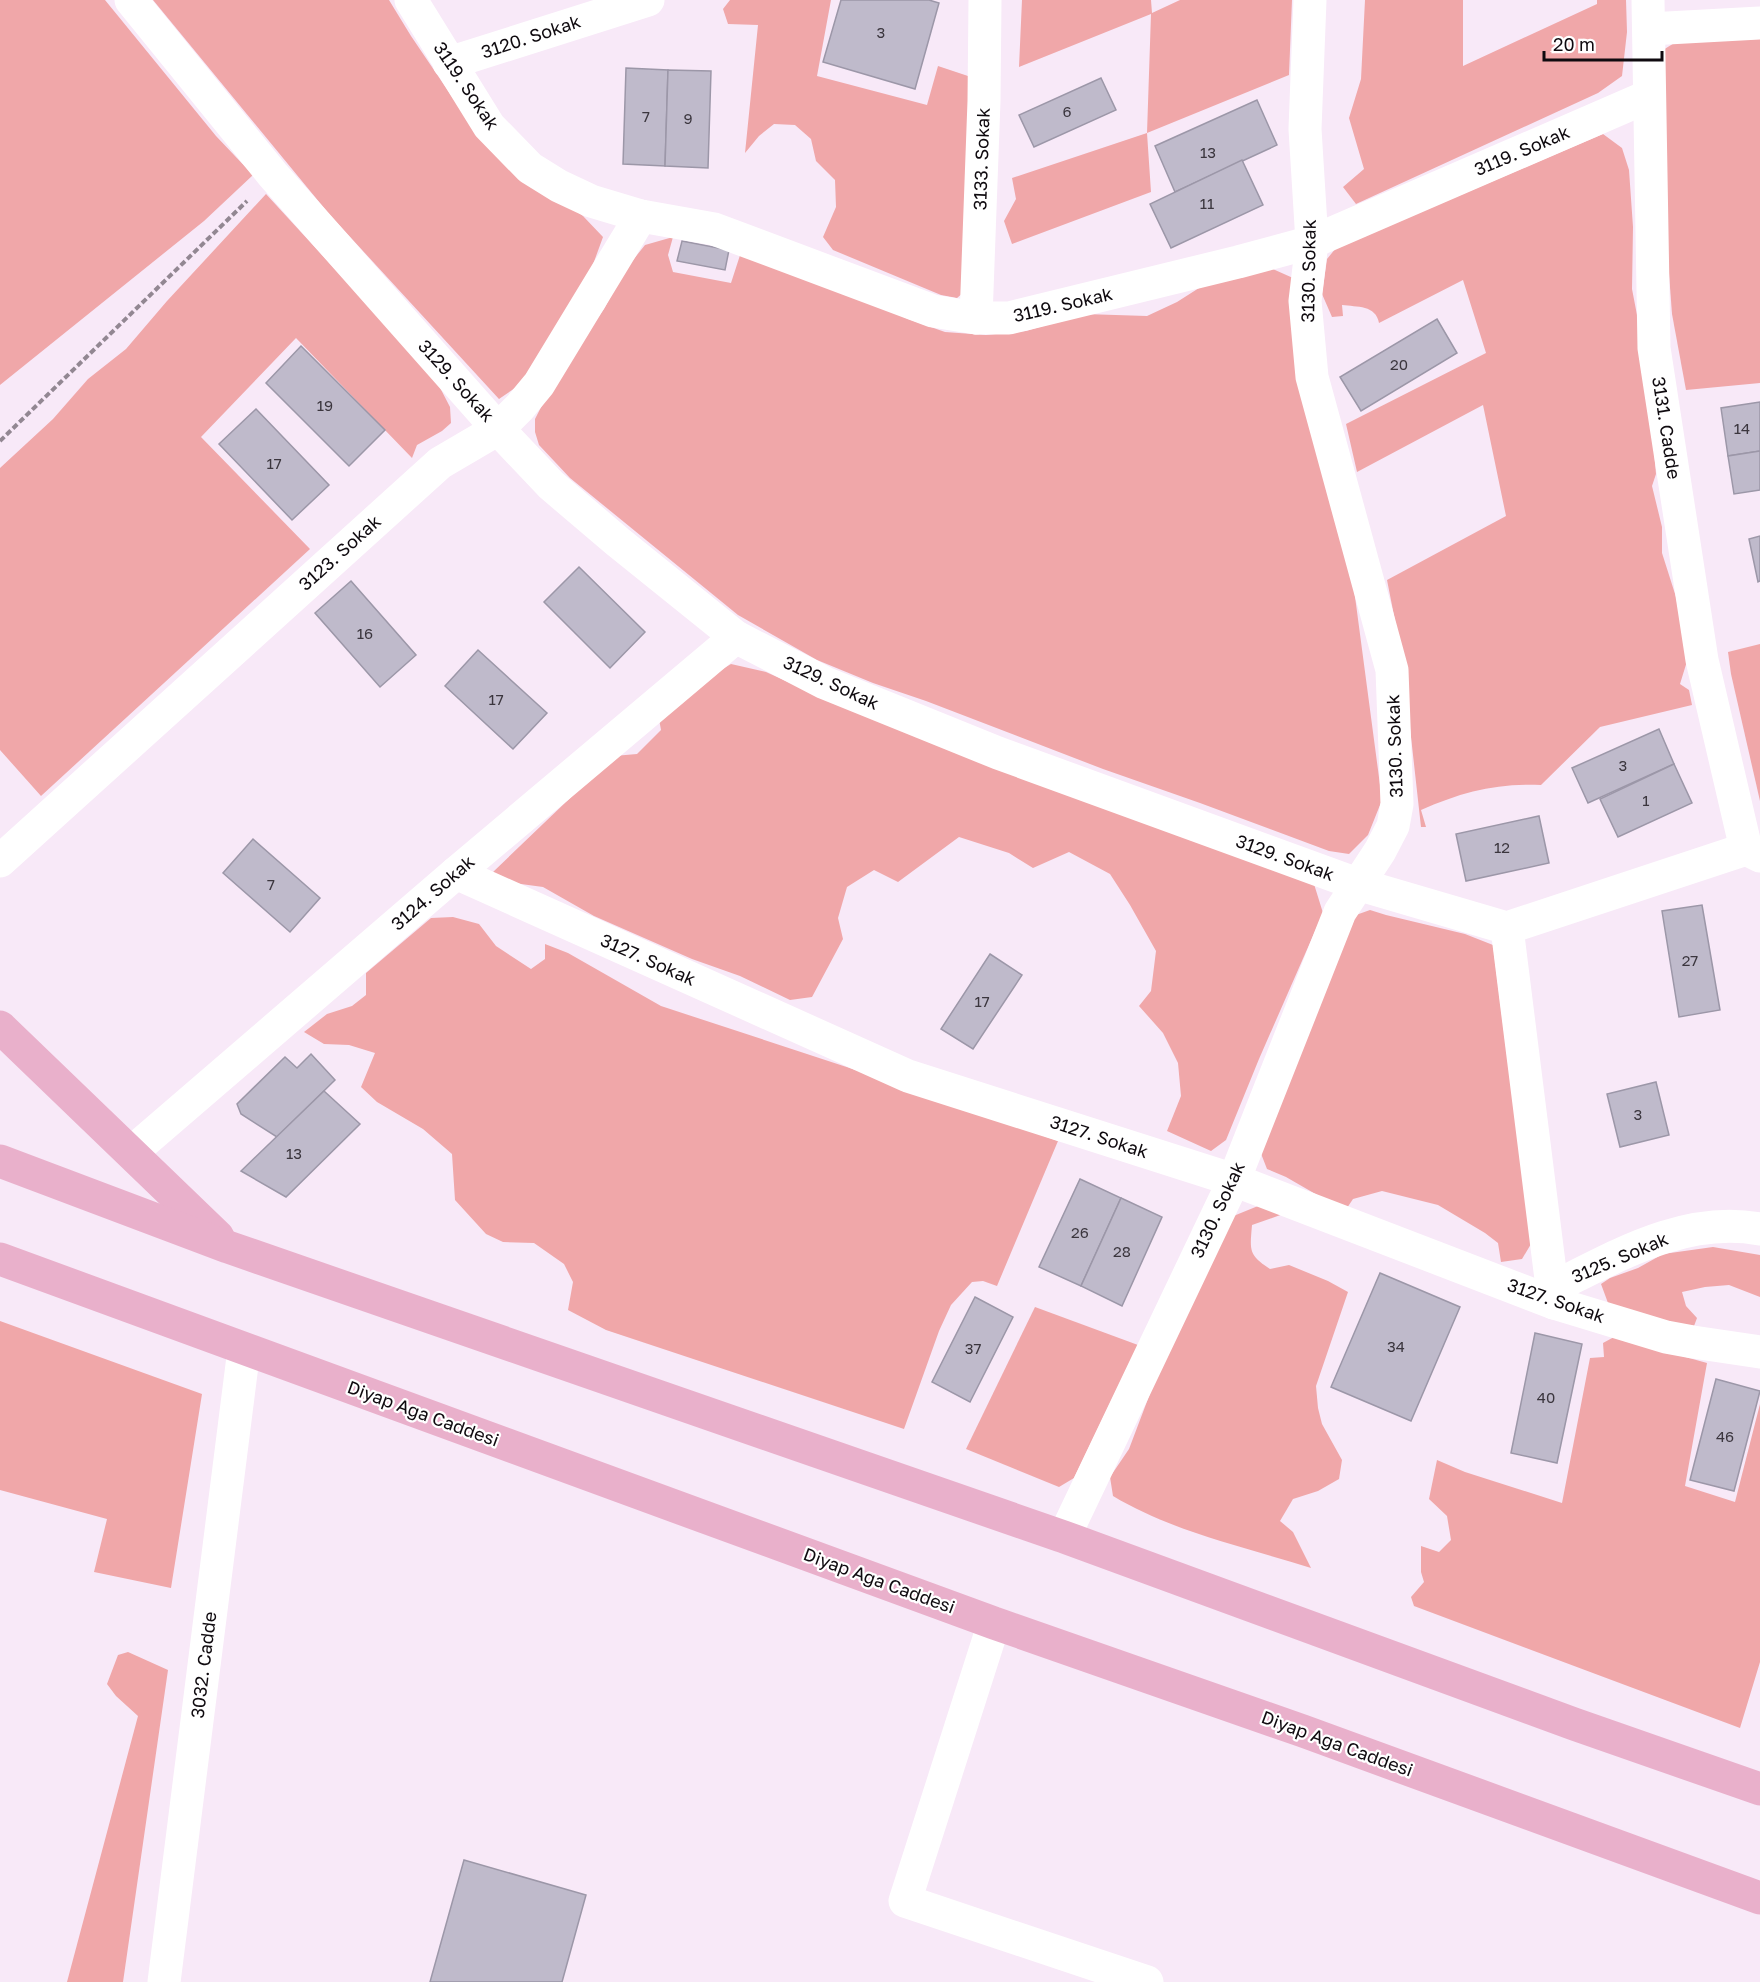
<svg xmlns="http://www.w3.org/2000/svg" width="1760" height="1982" viewBox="0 0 1760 1982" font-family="'Golos Text',sans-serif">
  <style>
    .green { fill: #f0a7a9 }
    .building { fill: #bfbacb; stroke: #9c97a8; stroke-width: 1.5 }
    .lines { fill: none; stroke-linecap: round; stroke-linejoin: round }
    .path { stroke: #928792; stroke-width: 4; stroke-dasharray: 6 3; stroke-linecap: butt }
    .minor { stroke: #fff; stroke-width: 33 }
    .major { stroke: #e9b0cb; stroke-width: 33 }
    .labels { text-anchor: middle; stroke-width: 4.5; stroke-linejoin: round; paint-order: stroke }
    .number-label { font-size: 15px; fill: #3b363e }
    .street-label { font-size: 18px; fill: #0f0a0f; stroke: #fff }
  </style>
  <rect width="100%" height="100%" fill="#f8e9f8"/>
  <g class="green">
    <path d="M0,0H105L216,136L253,175L204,221L0,385Z"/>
    <path d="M153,0H389L411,36L461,110L563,201L583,216L603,237L591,270L566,318L518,386L499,399L329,214Z"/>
    <path d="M730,0H831L817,76L927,105L938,66L971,77L964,292L957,298L941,295L833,250L823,237L836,207L835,180L816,161L811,139L795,125L774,124L759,136L745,153L758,25L728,24L723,9Z"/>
    <path d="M1022,0H1151L1152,13L1180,0H1292L1289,75L1147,133L1151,192L1012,244L1004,221L1016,199L1012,178L1147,133L1151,14L1019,67Z"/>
    <path d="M1365,0H1463V66L1597,4V0H1626L1627,32L1622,76L1598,93L1356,204L1343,187L1364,169L1349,118L1361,79Z"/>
    <path d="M1760,34V383L1686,390L1672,314L1667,246L1663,50L1684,37Z"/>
    <path d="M1603,134L1622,148L1629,170L1633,227L1632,289L1647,367L1656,474L1652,486L1662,527V553L1676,597L1688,658L1680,684L1689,690L1692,705L1600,727L1541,785C1496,783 1462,792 1421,810L1426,827H1421L1402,656L1387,580L1506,516L1483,405L1357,472L1346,424L1486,353L1463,280L1379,323C1376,305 1357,307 1342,305L1343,316L1332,317L1322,294L1327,259L1336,248Z"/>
    <path d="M266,194L435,378L450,407L451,423L442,431L417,445L412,458L296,338L201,437L310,549L41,796L0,750V468L53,419L88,379L126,349L167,301Z"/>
    <path d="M673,237L668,255L673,272L731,283L743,246L908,319L945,332L986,335L1026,331L1084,314L1147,316L1177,302L1199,288L1266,266L1293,278L1354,589L1382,800L1368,835L1349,854L1329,851L1200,803L1103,769L926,701L873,683L817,660L738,615L570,478L539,445L535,432V419L558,374L604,309L625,270L645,245Z"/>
    <path d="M1760,644V801L1731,674L1728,652Z"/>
    <path d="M731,664L766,672L828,700L1314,884L1323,913L1259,1059L1226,1140L1211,1151L1167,1131L1181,1096L1178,1063L1163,1033L1139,1006L1151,991L1156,951L1130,905L1110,874L1069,852L1033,868L1009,853L959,837L898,882L874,870L847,887L838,918L843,939L812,997L790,1000L740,976L692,959L594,916L543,887L507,882L493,872L614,756L637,754L661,730L659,719L706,679Z"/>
    <path d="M1370,910L1386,915L1465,934L1493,945L1531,1244L1522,1259L1501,1262L1498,1243L1485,1233L1438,1205L1382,1191L1353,1199L1345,1211L1286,1177L1267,1169L1260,1151L1356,915Z"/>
    <path d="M453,917L479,924L496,946L531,969L545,959V944L568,953L661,1006L874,1076L1058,1141L997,1286L983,1281L972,1282L951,1305L939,1331L904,1429L606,1330L568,1310L573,1282L564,1264L534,1243L503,1242L486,1234L455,1200L452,1154L423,1129L377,1102L361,1087L375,1053L349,1045L324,1044L304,1032L327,1014L352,1006L366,995V973L431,918Z"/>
    <path d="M1258,1206L1286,1213L1252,1225C1250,1250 1248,1255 1270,1269L1289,1265L1328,1281L1348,1292L1316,1386L1318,1408L1322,1424L1342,1460L1339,1479L1318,1491L1293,1499L1280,1521L1293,1532L1311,1568C1245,1547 1173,1532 1113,1496L1110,1477L1129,1449L1154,1383L1231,1217Z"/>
    <path d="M1713,1247L1760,1255V1297L1729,1285L1705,1287L1682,1292L1686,1306L1697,1318L1694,1326L1652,1322L1608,1303L1601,1284L1610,1278L1638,1268L1663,1254Z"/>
    <path d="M1035,1307L1138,1345L1074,1478L1059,1487L966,1449Z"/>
    <path d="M0,1321L202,1394L171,1588L94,1572L107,1519L0,1490Z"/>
    <path d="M1614,1337L1707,1363L1685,1486L1735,1502L1760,1404V1662L1740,1728L1414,1606L1411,1597L1424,1582L1421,1572V1546L1439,1552L1451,1540L1447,1516L1429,1499L1437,1460L1465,1472L1562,1503L1590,1358L1604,1357L1603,1343Z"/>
    <path d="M128,1652L168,1670L123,1982H67L138,1716L116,1696L107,1684L118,1655Z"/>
  </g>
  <g class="building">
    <path d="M841,0H929L939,3L915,89L823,62Z"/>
    <path d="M626,68L668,70L665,166L623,164Z"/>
    <path d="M668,70L711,71L708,168L665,166Z"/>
    <path d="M1101,78L1116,110L1034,147L1019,115Z"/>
    <path d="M1257,100L1277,145L1175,192L1155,146Z"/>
    <path d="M1242,160L1263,205L1171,248L1150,204Z"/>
    <path d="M682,241L729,250L725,270L677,261Z"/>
    <path d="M1437,319L1457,353L1361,411L1340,377Z"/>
    <path d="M301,346L385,430L349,466L266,383Z"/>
    <path d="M1760,402V451L1728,456L1721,408Z"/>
    <path d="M256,409L329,485L292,520L219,444Z"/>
    <path d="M1760,451V490L1734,494L1728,456Z"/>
    <path d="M1760,536V581L1758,582L1749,539Z"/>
    <path d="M579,567L645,632L610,668L544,602Z"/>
    <path d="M351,581L416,655L380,687L315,613Z"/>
    <path d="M478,650L547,713L513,749L445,686Z"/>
    <path d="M1659,729L1674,764L1588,803L1572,768Z"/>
    <path d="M1674,764L1692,803L1618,837L1600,799Z"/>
    <path d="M1539,816L1549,863L1466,881L1456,834Z"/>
    <path d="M253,839L320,898L290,932L223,873Z"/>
    <path d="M1702,905L1720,1010L1679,1017L1662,911Z"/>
    <path d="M990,954L1022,975L973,1049L941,1029Z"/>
    <path d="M311,1054L335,1080L277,1137L241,1114L237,1104L285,1057L297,1068Z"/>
    <path d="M1656,1082L1669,1135L1620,1147L1607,1094Z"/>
    <path d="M324,1091L360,1124L286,1197L241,1171Z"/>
    <path d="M1080,1179L1121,1198L1081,1286L1039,1267Z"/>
    <path d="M1121,1198L1162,1217L1122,1306L1081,1286Z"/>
    <path d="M1380,1273L1460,1307L1411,1421L1331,1387Z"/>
    <path d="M975,1297L1013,1317L970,1402L932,1382Z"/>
    <path d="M1535,1333L1582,1344L1557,1463L1511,1453Z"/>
    <path d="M1716,1379L1760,1391L1734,1491L1690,1480Z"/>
    <path d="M464,1860L586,1895L562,1982H430Z"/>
  </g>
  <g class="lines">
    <path class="path" d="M0,441L247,201"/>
    <g class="minor">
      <path d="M131,0L273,175L498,429L551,485L618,542L736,637L825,683L998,753L1357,884L1507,928L1746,849L1760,856"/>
      <path d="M411,0L489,126L530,168L559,186L591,201L641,216L714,229L933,311L976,318H1009L1238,262L1312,242L1649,96"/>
      <path d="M1648,0L1654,348L1702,660L1746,849"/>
      <path d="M1649,29L1760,23"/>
      <path d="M449,63L648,0"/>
      <path d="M976,318L984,101L985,0"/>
      <path d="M0,861L440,463L498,429L520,407L539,384L641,216"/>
      <path d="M456,873L908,1076L1234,1180L1554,1303L1666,1337L1693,1342L1760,1352"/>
      <path d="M1507,928L1554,1303"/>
      <path d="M132,1152L456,873L736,637"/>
      <path d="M1552,1288C1617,1256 1685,1215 1760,1229"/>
      <path d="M1064,1537L1234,1180L1340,912L1380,851L1393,826L1397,804L1392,670L1312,377L1305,301L1312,242L1305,129L1310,0"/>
      <path d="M994,1623L905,1901L1147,1982"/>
      <path d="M164,1982L244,1349"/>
    </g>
    <g class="major">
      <path d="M0,1027L218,1237"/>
      <path d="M0,1161L228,1247L1064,1537L1574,1724L1760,1789"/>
      <path d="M0,1259L994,1623L1303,1731L1760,1898"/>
    </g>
  </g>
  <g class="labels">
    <g class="number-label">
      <text x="881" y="38">3</text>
      <text x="1067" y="117">6</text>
      <text x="646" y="122">7</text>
      <text x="688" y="124">9</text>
      <text x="1208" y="158">13</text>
      <text x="1207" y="209">11</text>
      <text x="1399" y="370">20</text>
      <text x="325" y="411">19</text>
      <text x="1742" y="434">14</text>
      <text x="274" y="469">17</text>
      <text x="365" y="639">16</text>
      <text x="496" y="705">17</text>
      <text x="1623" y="771">3</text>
      <text x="1646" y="806">1</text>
      <text x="1502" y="853">12</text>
      <text x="271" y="890">7</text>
      <text x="1690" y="966">27</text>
      <text x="982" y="1007">17</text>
      <text x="1638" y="1120">3</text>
      <text x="294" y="1159">13</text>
      <text x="1080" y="1238">26</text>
      <text x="1122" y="1257">28</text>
      <text x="1396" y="1352">34</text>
      <text x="973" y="1354">37</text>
      <text x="1546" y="1403">40</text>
      <text x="1725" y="1442">46</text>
    </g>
    <g class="street-label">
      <text transform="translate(531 37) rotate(-18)" y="6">3120. Sokak</text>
      <text transform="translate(466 86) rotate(56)" y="6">3119. Sokak</text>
      <text transform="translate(1522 151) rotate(-23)" y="6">3119. Sokak</text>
      <text transform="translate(982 159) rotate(-88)" y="6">3133. Sokak</text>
      <text transform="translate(1309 271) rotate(-89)" y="6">3130. Sokak</text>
      <text transform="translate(1063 305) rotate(-13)" y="6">3119. Sokak</text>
      <text transform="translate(456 381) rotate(48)" y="6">3129. Sokak</text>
      <text transform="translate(1666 428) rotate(81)" y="6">3131. Cadde</text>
      <text transform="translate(340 553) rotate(-42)" y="6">3123. Sokak</text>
      <text transform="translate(831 683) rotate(25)" y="6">3129. Sokak</text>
      <text transform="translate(1395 746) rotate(-92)" y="6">3130. Sokak</text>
      <text transform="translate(1285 858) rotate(20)" y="6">3129. Sokak</text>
      <text transform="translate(433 893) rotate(-41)" y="6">3124. Sokak</text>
      <text transform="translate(648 960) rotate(24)" y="6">3127. Sokak</text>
      <text transform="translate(1099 1137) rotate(18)" y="6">3127. Sokak</text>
      <text transform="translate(1218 1210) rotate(-65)" y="6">3130. Sokak</text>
      <text transform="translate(1620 1258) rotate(-23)" y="6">3125. Sokak</text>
      <text transform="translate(1556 1301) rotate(19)" y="6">3127. Sokak</text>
      <text transform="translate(423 1414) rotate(20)" y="6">Diyap Ağa Caddesi</text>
      <text transform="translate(879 1581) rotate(20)" y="6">Diyap Ağa Caddesi</text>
      <text transform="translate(204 1665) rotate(-83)" y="6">3032. Cadde</text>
      <text transform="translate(1337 1744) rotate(20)" y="6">Diyap Ağa Caddesi</text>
    </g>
  </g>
  <path d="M1544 51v9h118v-9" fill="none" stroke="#0f0a0f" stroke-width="3"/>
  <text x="1553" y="51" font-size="18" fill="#0f0a0f" stroke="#ffffff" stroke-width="4.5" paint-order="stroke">20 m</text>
</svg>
